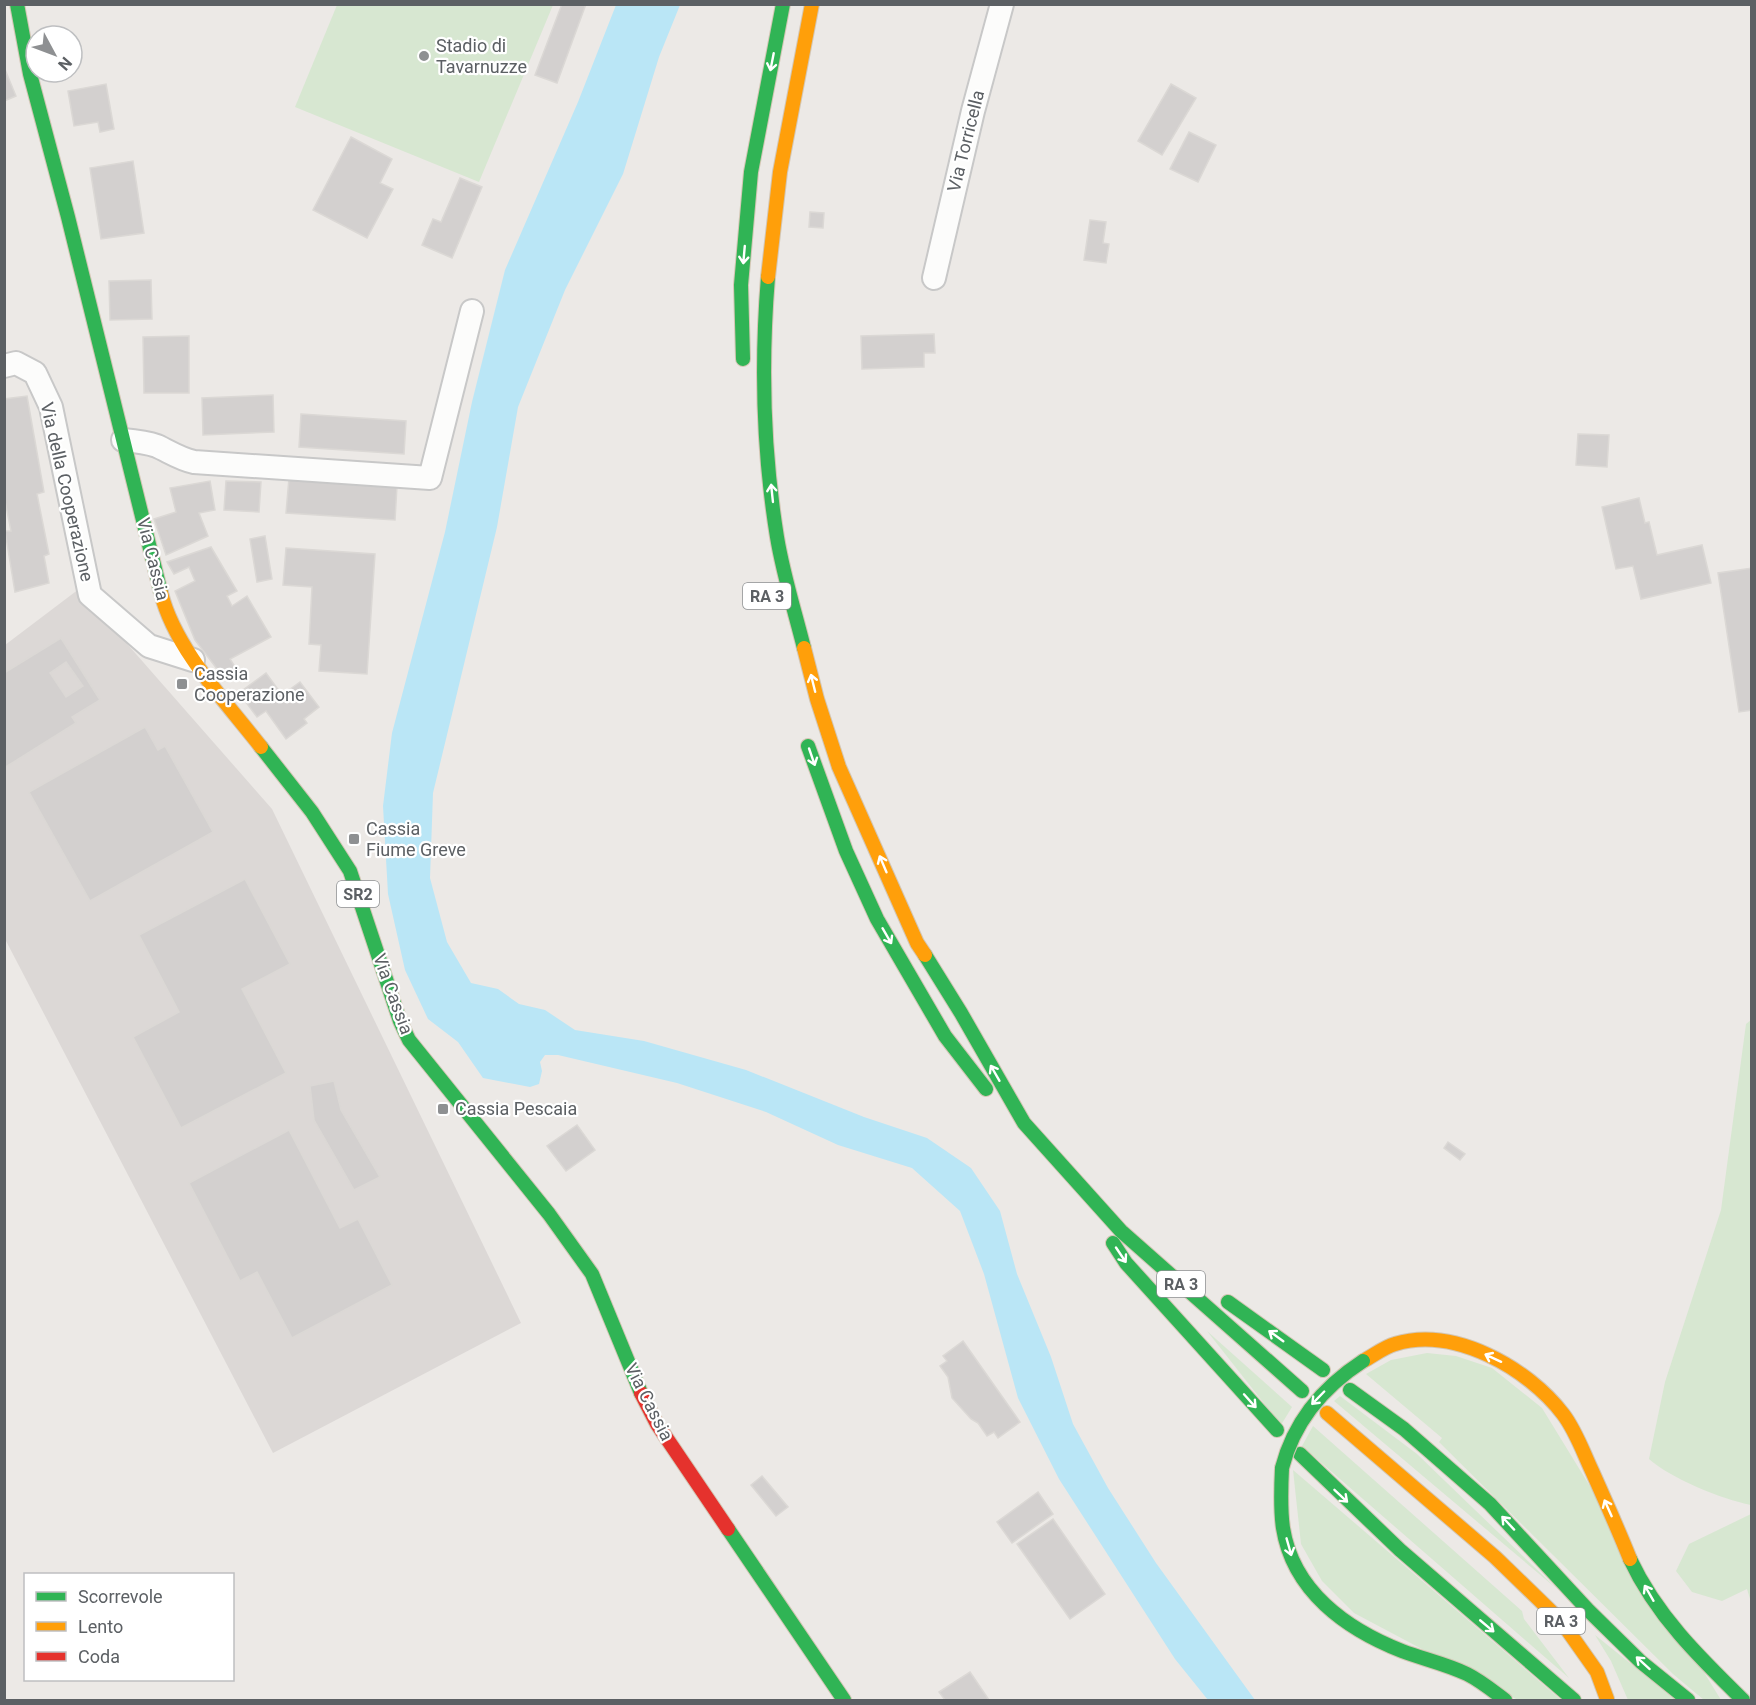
<svg xmlns="http://www.w3.org/2000/svg" width="1756" height="1705" viewBox="0 0 1756 1705" font-family="Roboto,sans-serif">
  <style>
    .industrial { fill: #dcd8d6 }
    .green { fill: #d7e7d1 }
    .water { fill: #bae6f6 }
    .building { fill: #d3d0cf; stroke: #dbd8d5; stroke-width: 1.5; fill-rule: evenodd }
    .lines { fill: none; stroke-linecap: round; stroke-linejoin: round }
    .street-casing { stroke: #c8c8c8; stroke-width: 26 }
    .fast-casing { stroke: #d3c6b4; stroke-width: 16 }
    .slow-casing { stroke: #d3c6b4; stroke-width: 16 }
    .jam-casing { stroke: #d3c6b4; stroke-width: 16 }
    .street { stroke: #fcfcfb; stroke-width: 22 }
    .fast { stroke: #30b455; stroke-width: 14 }
    .slow { stroke: #ff9f0a; stroke-width: 14 }
    .jam { stroke: #e5322d; stroke-width: 14 }
    .fast-bridge-casing { stroke: #d3c6b4; stroke-width: 16; stroke-linecap: butt }
    .fast-bridge { stroke: #30b455; stroke-width: 14 }
    .oneway { stroke: #fff }
    .poi-dot { fill: #8e9092; stroke: #fff; stroke-width: 2 }
    .labels { text-anchor: middle; stroke-width: 4.5; stroke-linejoin: round; paint-order: stroke }
    .shield { fill: #fff; stroke: #8d9092; stroke-width: 1.5 }
    .shield-label { font-size: 16px; font-weight: bold; fill: #5c6064 }
    .poi-label { font-size: 18px; fill: #5c6064; stroke: #fff; text-anchor: start }
    .street-label { font-size: 18px; fill: #5c6064; stroke: #fff }
  </style>
  <rect width="100%" height="100%" fill="#ece9e6"/>
  <path class="industrial" d="M79,589L272,809L521,1323L273,1453L5,939V645Z"/>
  <g class="green">
    <path d="M337,5H553L479,182L295,107Z"/>
    <path d="M1751,1020V1505C1721,1499 1672,1479 1649,1459L1665,1382L1721,1210L1746,1024Z"/>
    <path d="M1207,1331L1292,1407L1281,1425Z"/>
    <path d="M1427,1353L1456,1356L1492,1368L1542,1408L1721,1700H1704L1673,1674L1439,1442L1442,1438L1366,1374L1391,1360Z"/>
    <path d="M1340,1396L1417,1454L1557,1589L1334,1401Z"/>
    <path d="M1313,1426L1522,1611L1524,1619L1569,1678L1302,1446Z"/>
    <path d="M1293,1470L1561,1700H1518L1354,1613L1322,1581L1301,1544Z"/>
    <path d="M1751,1514V1602L1747,1589L1722,1601L1692,1592L1676,1571L1689,1544Z"/>
    <path d="M1595,1635L1676,1700H1628L1611,1661Z"/>
  </g>
  <path class="water" d="M616,5H680L659,57L623,174L565,290L518,407L497,527L433,793L430,878L447,942L471,983L498,989L519,1004L545,1010L575,1030L644,1041L746,1070L864,1117L927,1138L971,1168L1000,1211L1017,1274L1051,1357L1073,1424L1108,1488L1156,1563L1255,1700H1208L1175,1659L1059,1479L1018,1398L984,1274L960,1211L912,1168L838,1145L766,1112L677,1083L558,1055H545L540,1062L542,1071L539,1084L530,1087L483,1078L458,1042L428,1019L405,970L388,894L383,806L392,733L445,532L472,402L505,270L578,102Z"/>
  <g class="building">
    <path d="M562,4H586L557,83L535,75Z"/>
    <path d="M4,67L16,96L4,101Z"/>
    <path d="M106,84L114,129L100,132L98,122L74,126L68,91Z"/>
    <path d="M1171,84L1196,98L1162,155L1138,141Z"/>
    <path d="M1189,132L1216,145L1198,182L1170,169Z"/>
    <path d="M351,137L392,159L380,183L393,189L367,238L313,210Z"/>
    <path d="M133,161L144,233L101,239L90,168Z"/>
    <path d="M460,178L482,187L452,258L422,245L433,219L441,222Z"/>
    <path d="M810,212L824,213L823,228L809,227Z"/>
    <path d="M1090,220L1106,222L1103,243L1109,244L1106,263L1084,260Z"/>
    <path d="M151,280L152,319L110,320L109,281Z"/>
    <path d="M934,334L935,353H924V367L862,369L861,336Z"/>
    <path d="M189,336V393H144L143,337Z"/>
    <path d="M273,395L274,432L203,435L202,398Z"/>
    <path d="M27,396L44,492L37,494L49,554L44,556L49,583L15,592L5,531H11L4,496V399Z"/>
    <path d="M301,414L406,421L404,454L299,447Z"/>
    <path d="M1578,434L1609,435L1607,467L1576,465Z"/>
    <path d="M289,478L397,486L395,520L286,513Z"/>
    <path d="M210,481L215,510L199,513L208,536L166,555L154,519L176,512L170,488Z"/>
    <path d="M226,481L261,482L259,512L224,510Z"/>
    <path d="M1639,498L1645,523L1649,522L1657,555L1702,545L1711,583L1641,599L1633,566L1616,569L1602,507Z"/>
    <path d="M265,536L272,579L257,582L250,539Z"/>
    <path d="M211,547L237,591L227,596L232,606L247,596L271,637L230,659L237,670L224,678L195,640L175,591L195,581L189,567L174,574L167,562Z"/>
    <path d="M286,548L375,554L367,674L319,671L321,645L309,644L312,587L283,585Z"/>
    <path d="M1752,568V710L1739,712L1718,573Z"/>
    <path d="M61,638L100,700L72,717L76,723L4,768V673ZM66,662L83,686L66,697L50,673Z"/>
    <path d="M266,673L282,695L300,682L319,707L304,719L307,723L286,739L266,711L257,717L239,693Z"/>
    <path d="M145,727L158,750L165,746L213,832L90,901L29,792Z"/>
    <path d="M245,879L290,964L242,989L286,1073L181,1128L133,1037L179,1012L139,935Z"/>
    <path d="M334,1081L341,1110L380,1177L354,1190L314,1120L310,1086Z"/>
    <path d="M577,1125L595,1150L566,1171L547,1146Z"/>
    <path d="M289,1130L340,1228L358,1219L392,1285L292,1338L257,1272L240,1281L189,1183Z"/>
    <path d="M1448,1142L1465,1154L1460,1160L1444,1148Z"/>
    <path d="M963,1341L1020,1422L998,1438L994,1432L987,1436L978,1423L971,1419L952,1398L948,1377L940,1366L947,1361L943,1356Z"/>
    <path d="M762,1476L788,1507L776,1516L751,1485Z"/>
    <path d="M1038,1492L1053,1514L1012,1543L997,1522Z"/>
    <path d="M1053,1519L1105,1594L1070,1619L1017,1544Z"/>
    <path d="M970,1672L989,1700H945L939,1692Z"/>
  </g>
  <g class="lines">
    <defs>
      <g id="street">
        <path d="M934,278L973,111L1002,4"/>
        <path d="M4,366L16,363L35,373L51,407L90,595L149,646L193,660"/>
        <path d="M123,440C135,441 146,442 157,446C170,452 180,459 194,462L430,478L472,311"/>
      </g>
      <g id="fast">
        <path d="M17,4L30,74L68,217L161,593"/>
        <path d="M768,277C761,363 763,451 777,537C783,574 795,612 804,648"/>
        <path d="M743,359L741,285L751,172L783,4"/>
        <path d="M808,746L846,851L877,919L945,1036L986,1089"/>
        <path d="M261,747L312,812L350,871L400,1021L409,1040L549,1214L592,1274L641,1393"/>
        <path d="M925,955L961,1013L1024,1123L1121,1231L1302,1391"/>
        <path d="M1113,1243L1126,1263L1277,1430"/>
        <path d="M1228,1302L1323,1370"/>
        <path d="M1350,1390L1404,1429L1490,1504L1588,1610L1641,1662L1688,1700"/>
        <path d="M1300,1454L1400,1550L1574,1700"/>
        <path d="M1282,1468C1281,1488 1280,1508 1283,1528C1293,1591 1346,1629 1402,1651C1423,1659 1446,1664 1467,1674C1481,1681 1493,1691 1505,1700"/>
        <path d="M728,1529L844,1700"/>
        <path d="M1630,1559C1656,1615 1699,1657 1743,1700"/>
      </g>
      <g id="slow">
        <path d="M768,277L780,172L812,4"/>
        <path d="M161,593C175,649 226,702 261,747"/>
        <path d="M804,648L817,699L839,767L917,943L925,955"/>
        <path d="M1363,1361C1373,1356 1384,1347 1395,1344C1454,1326 1528,1368 1563,1414C1576,1431 1583,1452 1592,1471C1605,1500 1618,1529 1630,1559"/>
        <path d="M1327,1413L1495,1557L1561,1621L1597,1672L1607,1699"/>
      </g>
      <path id="jam" d="M641,1393L657,1424L728,1529"/>
    </defs>
    <use href="#street" class="street-casing"/>
    <use href="#fast" class="fast-casing"/>
    <use href="#slow" class="slow-casing"/>
    <use href="#jam" class="jam-casing"/>
    <use href="#street" class="street"/>
    <use href="#fast" class="fast"/>
    <use href="#slow" class="slow"/>
    <use href="#jam" class="jam"/>
    <defs>
      <path id="fast-bridge" d="M1282,1468C1294,1421 1323,1387 1363,1361"/>
    </defs>
    <use href="#fast-bridge" class="fast-bridge-casing"/>
    <use href="#fast-bridge" class="fast-bridge"/>
  </g>
  <defs><path id="oneway-shaft" d="M-6 0H5M1.5-3L5.5 0L1.5 3" fill="none" stroke-width="1.6" stroke-linecap="round" stroke-linejoin="round" transform="scale(1.5)"/></defs>
  <g class="oneway">
    <use href="#oneway-shaft" transform="translate(772 62) rotate(101)"/>
    <use href="#oneway-shaft" transform="translate(744 255) rotate(95)"/>
    <use href="#oneway-shaft" transform="translate(772 493) rotate(-96)"/>
    <use href="#oneway-shaft" transform="translate(813 683) rotate(-104)"/>
    <use href="#oneway-shaft" transform="translate(812 757) rotate(71)"/>
    <use href="#oneway-shaft" transform="translate(883 864) rotate(-113)"/>
    <use href="#oneway-shaft" transform="translate(887 936) rotate(60)"/>
    <use href="#oneway-shaft" transform="translate(995 1073) rotate(-120)"/>
    <use href="#oneway-shaft" transform="translate(1121 1255) rotate(56)"/>
    <use href="#oneway-shaft" transform="translate(1276 1336) rotate(-144)"/>
    <use href="#oneway-shaft" transform="translate(1493 1358) rotate(-155)"/>
    <use href="#oneway-shaft" transform="translate(1318 1398) rotate(134)"/>
    <use href="#oneway-shaft" transform="translate(1250 1401) rotate(48)"/>
    <use href="#oneway-shaft" transform="translate(1341 1496) rotate(43)"/>
    <use href="#oneway-shaft" transform="translate(1608 1508) rotate(-114)"/>
    <use href="#oneway-shaft" transform="translate(1508 1523) rotate(-133)"/>
    <use href="#oneway-shaft" transform="translate(1289 1547) rotate(74)"/>
    <use href="#oneway-shaft" transform="translate(1649 1593) rotate(-120)"/>
    <use href="#oneway-shaft" transform="translate(1487 1626) rotate(40)"/>
    <use href="#oneway-shaft" transform="translate(1643 1663) rotate(-138)"/>
  </g>
  <g class="poi-dot">
    <circle cx="424" cy="56" r="6"/>
    <rect x="176" y="678" width="12" height="12" rx="3"/>
    <rect x="348" y="833" width="12" height="12" rx="3"/>
    <rect x="437" y="1103" width="12" height="12" rx="3"/>
  </g>
  <g class="labels">
    <g class="shield">
      <rect x="743" y="583" width="48" height="26" rx="4.5"/>
      <rect x="337" y="881" width="42" height="26" rx="4.5"/>
      <rect x="1157" y="1271" width="48" height="26" rx="4.5"/>
      <rect x="1537" y="1608" width="48" height="26" rx="4.5"/>
    </g>
    <g class="shield-label">
      <text x="767" y="602">RA 3</text>
      <text x="358" y="900">SR2</text>
      <text x="1181" y="1290">RA 3</text>
      <text x="1561" y="1627">RA 3</text>
    </g>
    <g class="poi-label">
      <text x="436" y="52">Stadio di<tspan x="436" dy="21">Tavarnuzze</tspan></text>
      <text x="194" y="680">Cassia<tspan x="194" dy="21">Cooperazione</tspan></text>
      <text x="366" y="835">Cassia<tspan x="366" dy="21">Fiume Greve</tspan></text>
      <text x="455" y="1115">Cassia Pescaia</text>
    </g>
    <g class="street-label">
      <text transform="translate(966 141) rotate(-76)" y="6">Via Torricella</text>
      <text transform="translate(67 492) rotate(77)" y="6">Via della Cooperazione</text>
      <text transform="translate(153 559) rotate(76)" y="6">Via Cassia</text>
      <text transform="translate(393 994) rotate(70)" y="6">Via Cassia</text>
      <text transform="translate(649 1402) rotate(63)" y="6">Via Cassia</text>
    </g>
  </g>
  <rect width="1756" height="1705" fill="none" stroke="#5c6064" stroke-width="12"/>
  <rect x="24" y="1573" width="210" height="108" fill="#ffffff" stroke="#bebfc1" stroke-width="1.5"/>
  <rect x="36" y="1592" width="30" height="9" fill="#30b455" stroke="#bebfc1" stroke-width="1.5"/>
  <text x="78" y="1603" font-size="18" fill="#5c6064">Scorrevole</text>
  <rect x="36" y="1622" width="30" height="9" fill="#ff9f0a" stroke="#bebfc1" stroke-width="1.5"/>
  <text x="78" y="1633" font-size="18" fill="#5c6064">Lento</text>
  <rect x="36" y="1652" width="30" height="9" fill="#e5322d" stroke="#bebfc1" stroke-width="1.5"/>
  <text x="78" y="1663" font-size="18" fill="#5c6064">Coda</text>
  <g transform="translate(54 54) rotate(131)"><circle r="28" fill="#ffffff" stroke="#bebfc1" stroke-width="1.5"/>
  <path d="M0-4.5L10 22L0 15L-10 22Z" fill="#8e9092"/>
  <text y="-9" font-size="16" font-weight="bold" text-anchor="middle" fill="#5c6064">N</text>
  </g>
</svg>
